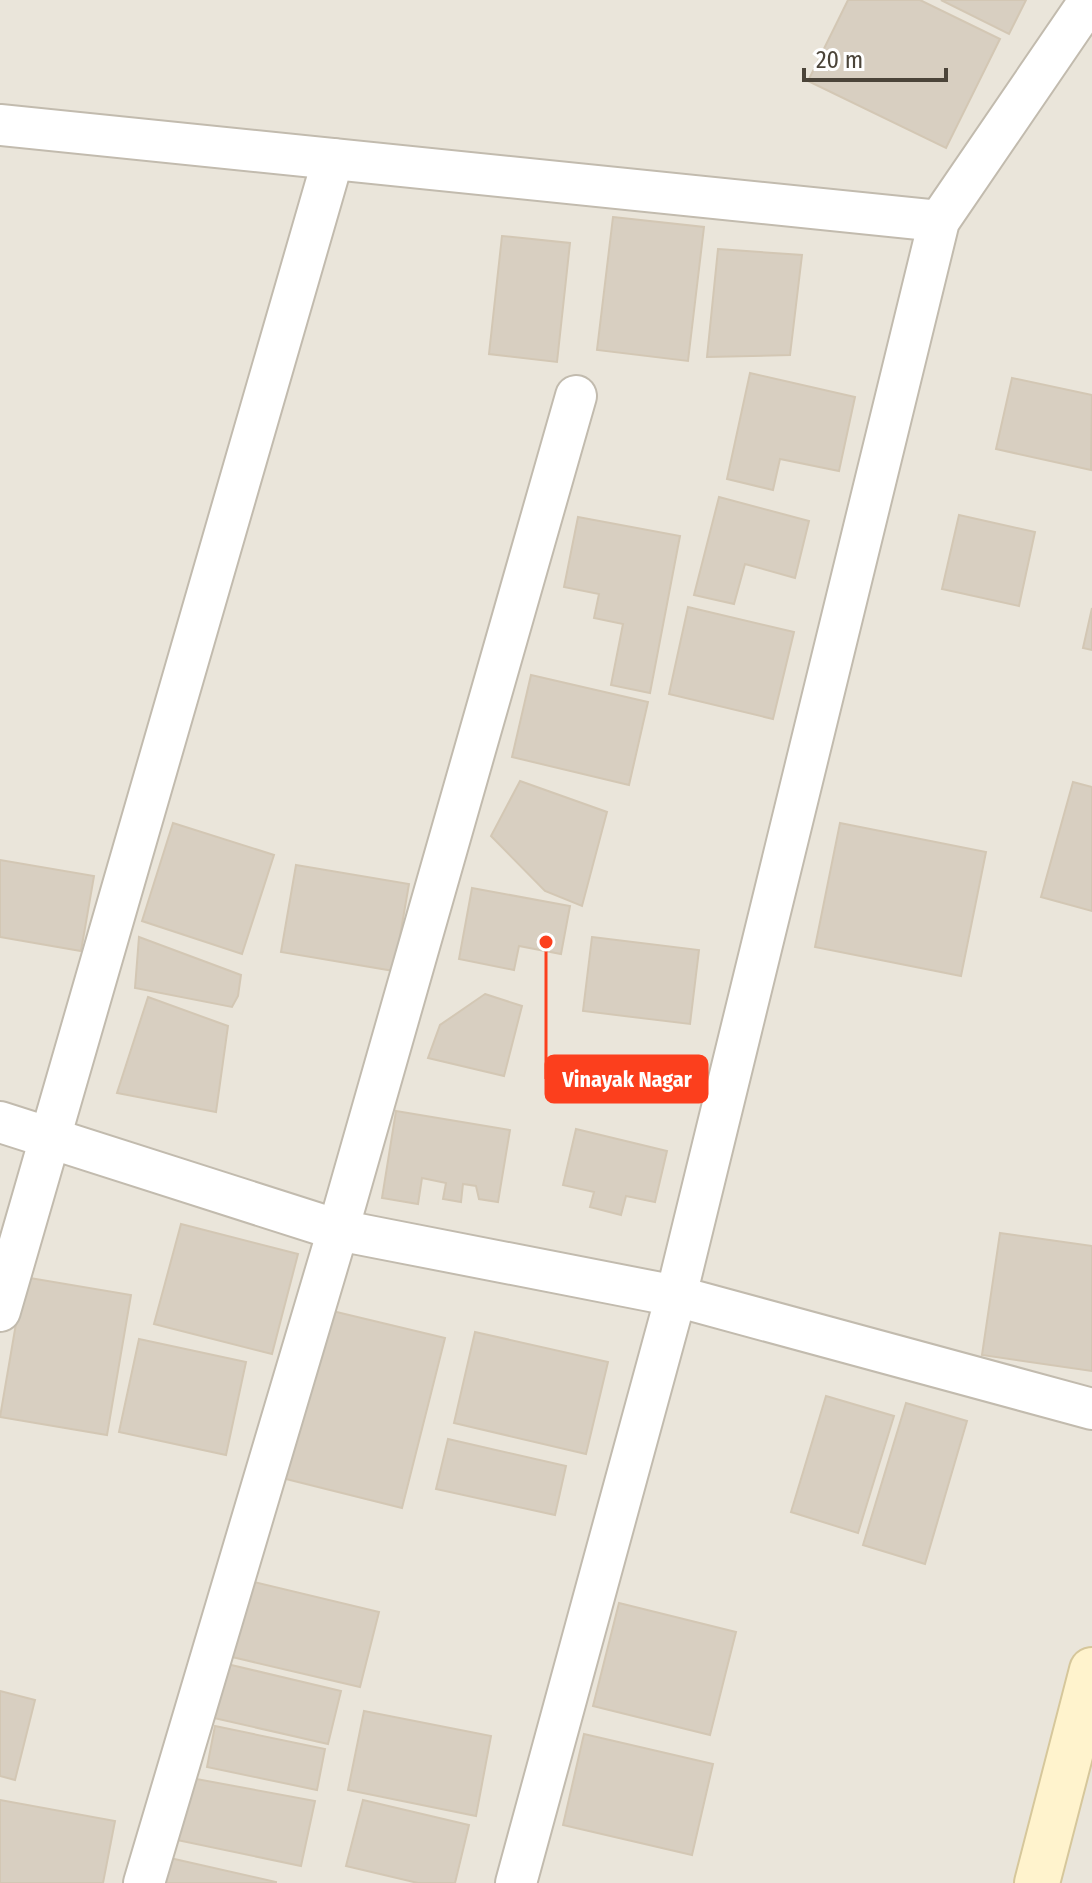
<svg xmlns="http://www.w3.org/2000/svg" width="1092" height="1883" viewBox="0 0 1092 1883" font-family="'Fira Sans Condensed',sans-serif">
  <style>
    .residential { fill: #eae5da }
    .building { fill: #d8cfc1; stroke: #d3c7b4; stroke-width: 2 }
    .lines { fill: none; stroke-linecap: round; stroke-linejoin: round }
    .street-casing { stroke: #c2bbae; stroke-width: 44 }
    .secondary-casing { stroke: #d6c79b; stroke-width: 48 }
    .street { stroke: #fff; stroke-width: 40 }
    .secondary { stroke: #fff3cd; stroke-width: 44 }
    .leader { fill: none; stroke: #fc3f1d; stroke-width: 3 }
    .callout-dot { fill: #fc3f1d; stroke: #fff; stroke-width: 3 }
    .callout { fill: #fc3f1d; stroke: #fc3f1d; stroke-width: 3 }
    .callout-label { font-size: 22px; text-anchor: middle; font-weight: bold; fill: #fff }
  </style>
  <rect width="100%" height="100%" fill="#f6f3ec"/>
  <rect class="residential" x="0" y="0" width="1092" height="1883"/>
  <g class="building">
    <path d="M848,0H920L1000,39L946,148L808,81Z"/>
    <path d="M941,0H1026L1009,34Z"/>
    <path d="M613,217L704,227L688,361L597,350Z"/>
    <path d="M502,236L570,243L557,362L489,354Z"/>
    <path d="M718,249L802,255L790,355L707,357Z"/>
    <path d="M750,373L855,397L839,471L780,459L773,490L727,479Z"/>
    <path d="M1012,378L1092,395L1091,470L996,449Z"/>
    <path d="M719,497L809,521L795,578L745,564L734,604L694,595Z"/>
    <path d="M959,515L1035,532L1019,606L942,589Z"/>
    <path d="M578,517L680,536L650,693L611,685L623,624L594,618L599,594L564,587Z"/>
    <path d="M688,607L794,632L773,719L669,694Z"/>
    <path d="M1092,608V650L1083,648Z"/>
    <path d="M531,675L648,702L629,785L512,757Z"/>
    <path d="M520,781L607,812L582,906L545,891L491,836Z"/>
    <path d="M1073,782L1092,787V911L1041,897Z"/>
    <path d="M173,823L274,855L242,954L142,921Z"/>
    <path d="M840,823L986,852L961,976L815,947Z"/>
    <path d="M0,860L94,876L81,951L0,937Z"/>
    <path d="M296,865L409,884L394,971L281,952Z"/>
    <path d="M472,888L570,906L561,954L519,946L514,970L459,959Z"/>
    <path d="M139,937L241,975L238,996L232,1007L135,988Z"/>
    <path d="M592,937L699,950L690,1024L583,1011Z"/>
    <path d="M485,994L522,1006L504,1076L428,1058L440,1025Z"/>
    <path d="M148,997L228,1026L216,1112L117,1093Z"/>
    <path d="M396,1111L510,1130L498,1202L479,1199L476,1186L463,1184L461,1202L443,1199L446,1183L422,1178L418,1204L382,1198Z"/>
    <path d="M576,1129L667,1151L655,1202L626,1196L621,1215L590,1207L594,1192L563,1185Z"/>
    <path d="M181,1224L298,1254L272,1354L154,1324Z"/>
    <path d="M1000,1233L1092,1246V1371L982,1355Z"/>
    <path d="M24,1277L131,1295L107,1435L0,1417Z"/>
    <path d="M324,1309L445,1338L402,1508L282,1478Z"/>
    <path d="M475,1332L608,1362L586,1454L454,1423Z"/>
    <path d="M139,1339L246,1362L226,1455L119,1432Z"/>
    <path d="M826,1396L894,1416L858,1533L791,1512Z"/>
    <path d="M906,1403L967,1421L925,1564L863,1545Z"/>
    <path d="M448,1439L566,1466L555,1515L436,1489Z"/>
    <path d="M250,1581L379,1612L360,1687L232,1657Z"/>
    <path d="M619,1603L736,1632L710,1735L593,1706Z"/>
    <path d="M227,1664L341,1691L328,1744L214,1718Z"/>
    <path d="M0,1691L35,1700L15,1780L0,1776Z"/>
    <path d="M364,1711L491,1736L476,1816L348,1790Z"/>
    <path d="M215,1726L325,1749L317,1790L207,1767Z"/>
    <path d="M584,1734L713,1764L692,1855L563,1825Z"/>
    <path d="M191,1778L315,1801L301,1866L177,1840Z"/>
    <path d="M0,1800L115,1821L103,1883H0Z"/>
    <path d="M363,1800L469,1825L455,1883H418L346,1866Z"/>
    <path d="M170,1858L276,1882V1883H164Z"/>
  </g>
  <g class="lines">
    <defs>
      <g id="street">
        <path d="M1090,0L939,221L676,1296L1092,1409"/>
        <path d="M0,125L939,221"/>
        <path d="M0,1122L338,1230L676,1296L516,1883"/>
        <path d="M0,1311L333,159"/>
        <path d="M144,1883L338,1230L576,396"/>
      </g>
      <path id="secondary" d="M1037,1883L1092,1670"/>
    </defs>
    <use href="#street" class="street-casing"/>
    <use href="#secondary" class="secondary-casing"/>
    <use href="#street" class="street"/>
    <use href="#secondary" class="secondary"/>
  </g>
  <path class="leader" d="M546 942L546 1079"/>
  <circle class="callout-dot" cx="546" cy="942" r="8"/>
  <rect class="callout" x="546" y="1056" width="161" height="46" rx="8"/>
  <g class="callout-label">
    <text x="627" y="1087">Vinayak Nagar</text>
  </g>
  <path d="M804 68v12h142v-12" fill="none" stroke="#4b4439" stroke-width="4"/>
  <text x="816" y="68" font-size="24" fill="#4b4439" stroke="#ffffff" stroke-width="6" paint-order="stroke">20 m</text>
</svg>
